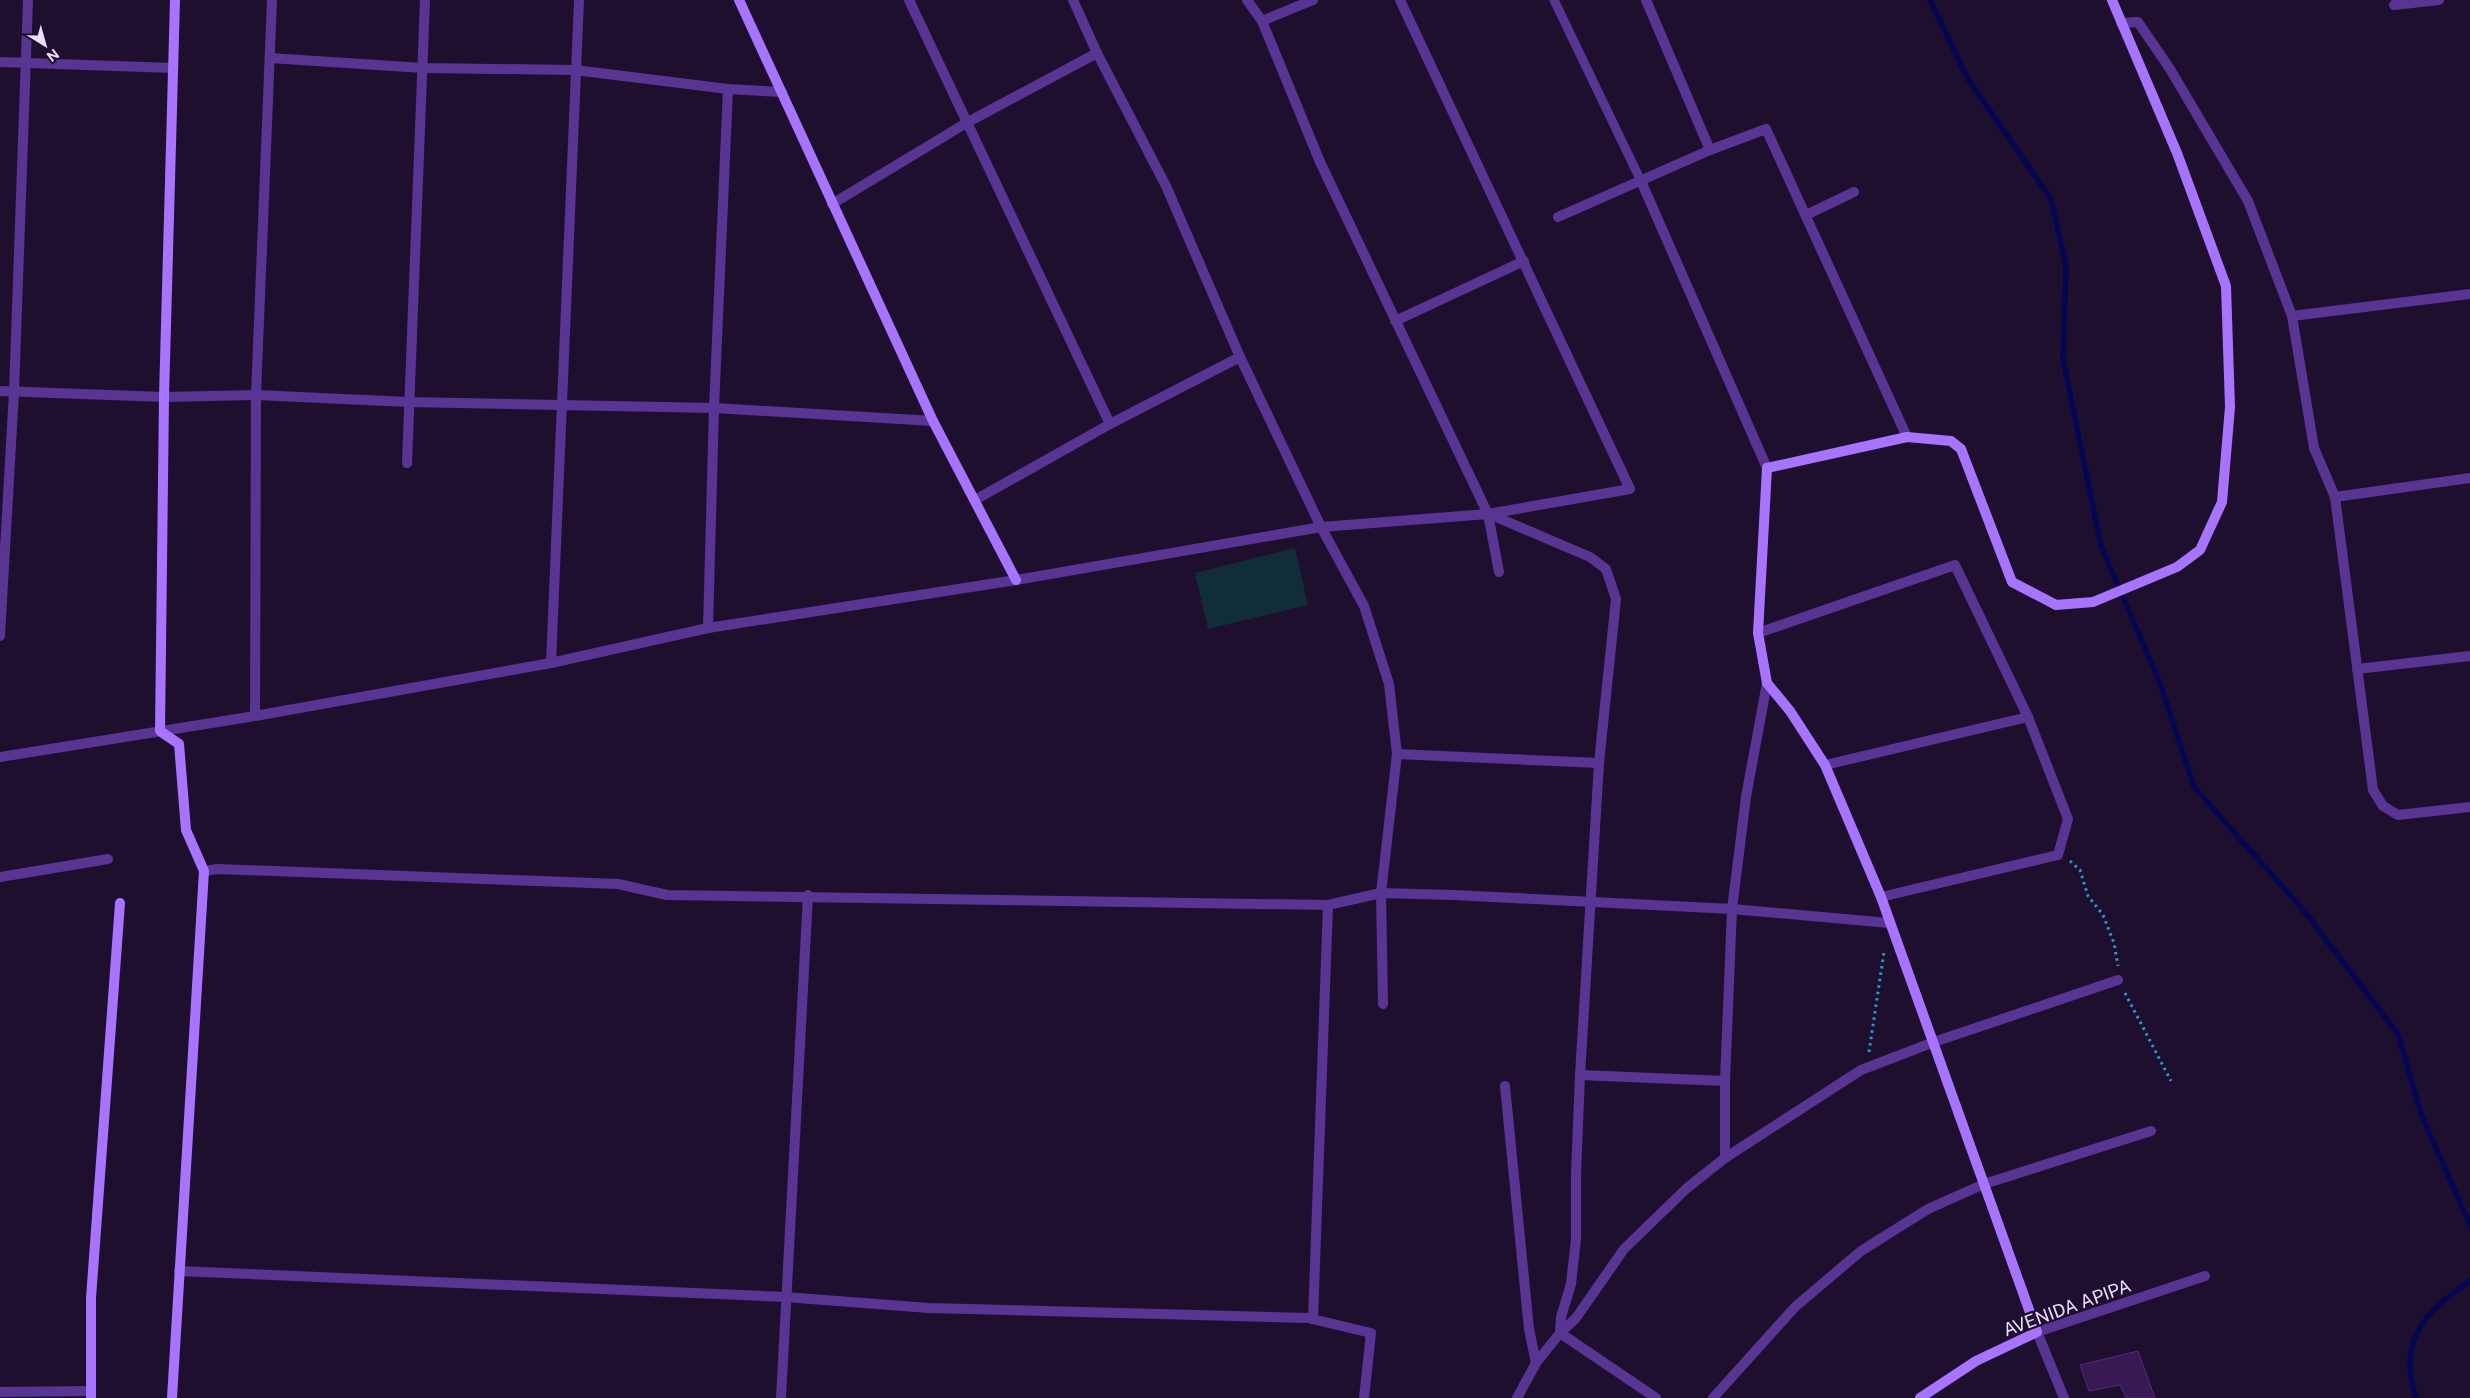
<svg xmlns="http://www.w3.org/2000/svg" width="2470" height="1398" viewBox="0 0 2470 1398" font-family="'Public Sans',sans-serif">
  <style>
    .green { fill: #112d3a }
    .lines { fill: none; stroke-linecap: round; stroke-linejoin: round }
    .stream { stroke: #050652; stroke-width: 5.5 }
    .building { fill: #381952; stroke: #582880 }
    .path { stroke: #239ccd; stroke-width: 3; stroke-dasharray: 2.5 4; stroke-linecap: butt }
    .lane { stroke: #593593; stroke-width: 9 }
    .street { stroke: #593593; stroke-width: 10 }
    .secondary { stroke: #a774ff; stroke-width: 10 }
    .labels { text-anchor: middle; stroke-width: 4.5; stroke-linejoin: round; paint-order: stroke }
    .street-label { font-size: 18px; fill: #ecddff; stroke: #1f0f2f }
  </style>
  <rect width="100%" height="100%" fill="#1f0f2f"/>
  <path class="green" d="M1295,548L1308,605L1208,629L1195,573Z"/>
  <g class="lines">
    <g class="stream">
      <path d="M1930,0L1968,79L2051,199L2066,266L2063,359L2101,546L2160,683L2194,787L2304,911L2398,1034L2421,1114L2470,1225"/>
      <path d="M2416,1398C2397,1340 2425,1312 2470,1281"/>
    </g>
  </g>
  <path class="building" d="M2138,1351L2155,1398H2126L2120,1385L2089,1391L2080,1365Z"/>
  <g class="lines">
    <g class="path">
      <path d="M2070,861L2080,870L2088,896L2103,915L2114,943L2118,966"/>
      <path d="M2125,993L2171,1081"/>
      <path d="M1869,1052L1884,952"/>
    </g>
    <path class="lane" d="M1554,0L1641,181"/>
    <g class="street">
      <path d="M909,0L1110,424"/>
      <path d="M1073,0L1097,53L1166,186L1240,357L1321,527L1364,606L1389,684L1397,754"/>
      <path d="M1247,0L1262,21L1320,162L1488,514L1499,572"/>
      <path d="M1646,0L1710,150"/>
      <path d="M2394,5L2439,0"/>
      <path d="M1262,21L1313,0"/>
      <path d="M2121,23L2138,22L2170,69L2248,201L2292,316L2314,448L2335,497L2373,790L2383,806L2398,815L2470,807"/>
      <path d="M270,58L423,68L575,70L728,89L782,92"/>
      <path d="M0,62L173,68"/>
      <path d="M1641,181L1767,468"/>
      <path d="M832,204L968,122L1097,53"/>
      <path d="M1806,215L1854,192"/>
      <path d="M1558,217L1710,150L1766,129L1907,437"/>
      <path d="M2292,316L2470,294"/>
      <path d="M1395,321L1524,261"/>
      <path d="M0,391L164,397L256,395L409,402L714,408L933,421"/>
      <path d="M407,463L425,0"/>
      <path d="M2335,497L2470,478"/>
      <path d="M975,500L1110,424L1240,357"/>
      <path d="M1489,514L1590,557L1606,569L1616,599L1599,763L1580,1075L1576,1174V1239L1571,1284L1561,1317L1560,1333L1656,1398"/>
      <path d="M708,628L714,408L728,89"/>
      <path d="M1758,633L1955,565L2028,717L2068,819L2058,855L1881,897"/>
      <path d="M0,636L14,392L28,0"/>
      <path d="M551,663L579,0"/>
      <path d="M2357,669L2470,656"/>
      <path d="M255,716L256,395L272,0"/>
      <path d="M0,757L255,716L551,663L708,628L1016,580L1321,527L1488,514L1630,489L1400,0"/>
      <path d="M1825,765L2028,717"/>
      <path d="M204,871L218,869L618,884L667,895L1328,905L1381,893L1454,895L1732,909L1889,923"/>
      <path d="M0,877L108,859"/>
      <path d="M1383,1004L1381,893L1397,754L1599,763"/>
      <path d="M1580,1075L1725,1081"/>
      <path d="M1505,1086L1529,1329L1536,1363"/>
      <path d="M1725,1158V1081L1732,909L1746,797L1767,683"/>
      <path d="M179,1271L785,1297L929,1308L1308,1318L1371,1333L1364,1398"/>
      <path d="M1313,1319L1328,905"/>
      <path d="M0,1392L91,1391"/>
      <path d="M781,1398L808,895"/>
      <path d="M1517,1398L1536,1363L1560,1333L1576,1318L1624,1249L1687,1188L1725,1158L1861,1070L1934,1042L2118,980"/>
      <path d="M1713,1398L1795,1307L1861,1251L1928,1209L1984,1184L2151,1131"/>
      <path d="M2064,1398L2037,1332L2205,1276"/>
    </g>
    <g class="secondary">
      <path d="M739,0L933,421L1016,580"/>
      <path d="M91,1398V1298L120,903"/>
      <path d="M172,1398L204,871L186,830L179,744L160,731L164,397L175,0"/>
      <path d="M1920,1398L1976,1361L2037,1332L1881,897L1825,765L1790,711L1767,683L1758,633L1767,468L1907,437L1951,441L1961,449L2012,582L2056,605L2093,602L2177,567L2200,550L2222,502L2230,407L2226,286L2177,153L2112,0"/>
    </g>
  </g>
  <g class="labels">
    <g class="street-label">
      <text transform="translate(2067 1308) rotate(-20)" y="6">AVENIDA APIPA</text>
    </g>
  </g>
  <g transform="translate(45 45) rotate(143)" stroke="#1f0f2f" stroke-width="4" paint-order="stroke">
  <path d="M0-4L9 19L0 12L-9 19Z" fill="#ecddff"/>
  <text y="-8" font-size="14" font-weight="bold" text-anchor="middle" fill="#ecddff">N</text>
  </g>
</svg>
